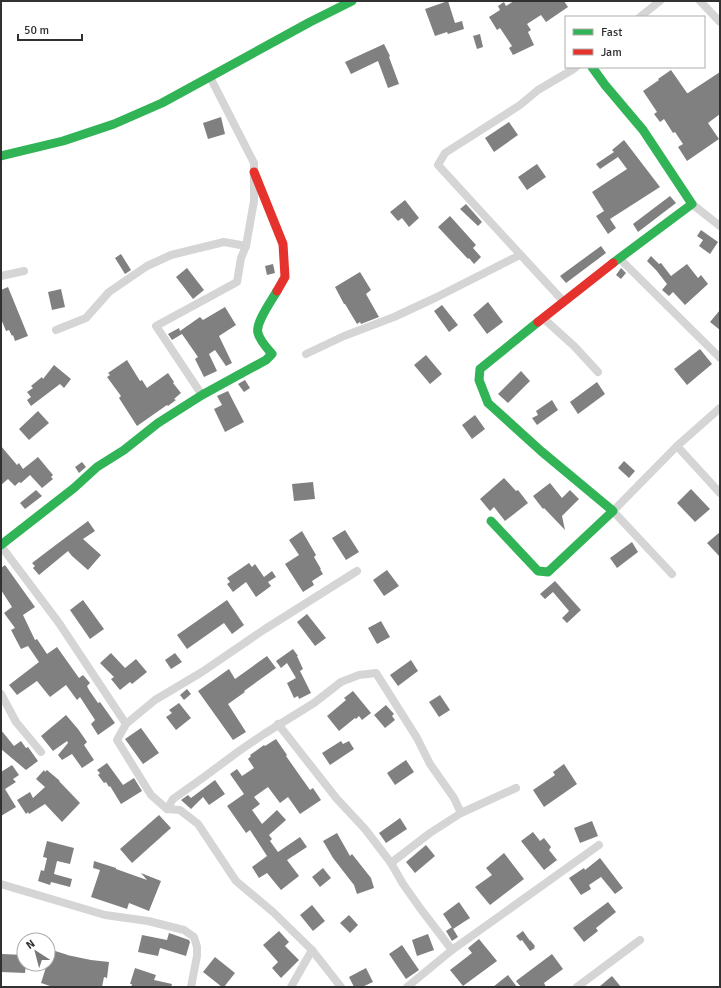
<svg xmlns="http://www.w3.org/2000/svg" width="721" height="988" viewBox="0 0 721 988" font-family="Signika,sans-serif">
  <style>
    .building { fill: #808080 }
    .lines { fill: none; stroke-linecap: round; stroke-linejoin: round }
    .street { stroke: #d5d5d5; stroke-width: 8 }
    .fast { stroke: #30b455; stroke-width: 9 }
    .jam { stroke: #e5322d; stroke-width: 9 }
  </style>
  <rect width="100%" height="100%" fill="#fff"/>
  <g class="building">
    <path d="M448,1L455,23L462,21L464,29L448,34L447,32L435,36L425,9Z"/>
    <path d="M514,1H564L568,7L546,22L541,15L527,24L531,30L528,32L534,45L513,55L509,48L512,46L500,28L497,30L489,17L500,10L498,6L504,2L506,6Z"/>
    <path d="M480,34L483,47L477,49L473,36Z"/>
    <path d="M384,44L390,56L389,57L399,84L388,88L378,61L351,74L345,62Z"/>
    <path d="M671,70L687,93H688L720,72V114L708,123L719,139L687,161L678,147L683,144L675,132L673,133L664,119L660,122L654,114L657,112L643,91L659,80L658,79Z"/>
    <path d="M221,117L225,134L208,139L203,123Z"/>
    <path d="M509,122L518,135L494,152L485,138Z"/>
    <path d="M624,140L660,187L610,219L616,228L608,234L596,216L604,211L592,192L627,169L618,157L600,169L596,164L614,152L612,150Z"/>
    <path d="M537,164L546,177L527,190L518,177Z"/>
    <path d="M670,196L676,203L638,232L633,224Z"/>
    <path d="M405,200L419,218L409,227L402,218L398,221L390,212Z"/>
    <path d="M466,204L482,222L478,226L460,209Z"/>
    <path d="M450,216L476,245L473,248L481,257L474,264L469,258L468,259L438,227Z"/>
    <path d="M701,230L718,242L710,254L699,246L703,240L697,236Z"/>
    <path d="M601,246L606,253L566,283L560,276Z"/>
    <path d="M121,254L131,270L125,274L115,258Z"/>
    <path d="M651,256L659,264L661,263L671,276L687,264L698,278L701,275L708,284L685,305L673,292L669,296L662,290L667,284L656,270L647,261Z"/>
    <path d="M273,264L275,273L267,275L265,266Z"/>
    <path d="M187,268L204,290L193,299L176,277Z"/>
    <path d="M621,268L626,273L621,279L616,275Z"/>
    <path d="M360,272L371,290L366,294L379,317L361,324L360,322L357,324L345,304H344L335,287Z"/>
    <path d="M8,287L28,336L15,341L13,335L12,336L9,330L6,331L1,319V290Z"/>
    <path d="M61,289L65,307L52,310L48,292Z"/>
    <path d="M488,302L503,322L487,334L473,315Z"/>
    <path d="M442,305L458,325L449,332L434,311Z"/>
    <path d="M225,307L236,325L219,336L232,363L226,366L215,350L209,354L217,371L204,377L195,359L198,357L182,334L172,340L168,334L179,328L180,331L200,317L203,320Z"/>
    <path d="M720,310V330L710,322Z"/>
    <path d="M700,349L712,364L687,385L674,369Z"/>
    <path d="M426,355L442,374L430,384L414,365Z"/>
    <path d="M127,360L140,381L142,380L147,388L168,373L174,382L173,383L181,393L174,399L176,400L168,406L167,405L137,426L119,398L121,396L107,377L110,375L108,373Z"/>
    <path d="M54,365L71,379L64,388L60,384L31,406L27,400L31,397L27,392L33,388L31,386L42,377L43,379Z"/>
    <path d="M521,371L530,381L508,403L498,394Z"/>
    <path d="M245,380L250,388L244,392L238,384Z"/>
    <path d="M597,382L605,394L578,414L570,402Z"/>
    <path d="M228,391L244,422L225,432L214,409L222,405L217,396Z"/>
    <path d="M552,400L558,410L537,425L532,418L538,415L536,411Z"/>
    <path d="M38,411L49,423L29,440L19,429Z"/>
    <path d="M475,415L485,429L472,439L462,425Z"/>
    <path d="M1,446L17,465L19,463L23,469L38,457L53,475L51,477L53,479L42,488L30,475L21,483L19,482L15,486L8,479L1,485Z"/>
    <path d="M624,461L635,471L629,478L618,468Z"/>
    <path d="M82,462L86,467L79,473L75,467Z"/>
    <path d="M504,478L516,491L518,490L528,503L505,521L494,507L490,511L480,499Z"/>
    <path d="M313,482L315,499L294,501L292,484Z"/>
    <path d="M550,483L562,498L570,490L579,499L562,516L565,530L544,508L543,509L533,496Z"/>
    <path d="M691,489L710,509L695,522L677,503Z"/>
    <path d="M36,490L42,496L25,509L20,503Z"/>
    <path d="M88,521L95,531L83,539L101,555L88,570L72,556L68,551L39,575L33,568L35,566L32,563L57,544Z"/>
    <path d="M345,530L359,552L346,560L332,538Z"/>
    <path d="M302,531L316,555L314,557L321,569H320L323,574L312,581L314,585L303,592L285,564L299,555L289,540Z"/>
    <path d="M720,532V557L707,543Z"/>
    <path d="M632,542L638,552L617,568L610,558Z"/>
    <path d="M249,563L252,567L255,564L264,577L272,571L276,577L268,582L271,586L256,597L246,582L233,592L227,584L230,582L227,578Z"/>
    <path d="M5,565L35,607L23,615L35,640L37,639L47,654L57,647L79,678L83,675L90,683L87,686L89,690L98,703L100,702L115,723L98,735L91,724L95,720L80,697L77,700L66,685L50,697L37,681L17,695L9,685L39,662L28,646L21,649L11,630L15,628L4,613L12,607L1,590V568Z"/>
    <path d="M387,570L399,586L384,596L373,580Z"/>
    <path d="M555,581L581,610L567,623L562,618L569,611L553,592L545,599L540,594Z"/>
    <path d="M83,600L104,629L90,639L70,610Z"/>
    <path d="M227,600L244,625L232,634L224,623L187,649L177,635Z"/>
    <path d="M307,614L326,638L315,646L297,622Z"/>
    <path d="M381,621L390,637L377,644L368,628Z"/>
    <path d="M293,649L298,656H297L303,669L300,671L311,693L299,699L298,696L294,698L287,683L296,678L287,663L281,668L276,661Z"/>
    <path d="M111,653L125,668L136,659L147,672L132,684L130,682L120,690L111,679L114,677L100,663Z"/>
    <path d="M175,653L182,662L171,669L165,660Z"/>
    <path d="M267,656L276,668L244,691L245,692L228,704L246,732L233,740L198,691L229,669L235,679Z"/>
    <path d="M411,660L418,671L398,686L390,675Z"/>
    <path d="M187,689L191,694L184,700L180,695Z"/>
    <path d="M353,691L371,713L362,720L359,716L356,719L355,718L339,731L327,716L346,700L344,698Z"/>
    <path d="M440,695L450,710L439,717L429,702Z"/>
    <path d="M179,703L191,718L176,730L166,717L172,713L169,710Z"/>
    <path d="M386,705L394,714L392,716L395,720L385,728L374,715Z"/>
    <path d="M66,715L78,729L87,742L84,745L94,760L82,768L72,754L62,760L58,755L68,743L67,741L53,751L41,736Z"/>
    <path d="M141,728L159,753L143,764L125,739Z"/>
    <path d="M1,730L14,746L21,741L26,748L28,747L38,761L26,770L1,749Z"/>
    <path d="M276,739L287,755L286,756L310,790L313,788L321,800L300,814L288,797L280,803L268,787L254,797L260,804L252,810L262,824L277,810L286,820L269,835L272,839L270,841L278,852L300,837L307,847L287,860L299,876L281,890L267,873L259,878L252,867L267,856L250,830L246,833L227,806L244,794L230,774L237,769L242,776L254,768L248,759L251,756L250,755L264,745L265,746Z"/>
    <path d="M341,741L343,744L349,741L354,749L330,765L322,753Z"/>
    <path d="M406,760L414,772L395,785L387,773Z"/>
    <path d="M107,763L123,785L134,778L142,791L121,804L110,786L109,787L106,782L104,783L98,775L100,773L97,770Z"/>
    <path d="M564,764L577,784L544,807L533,790L555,775L553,772Z"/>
    <path d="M12,765L19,775L13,779L16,782L5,789L16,807L1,816V772Z"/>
    <path d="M44,770L45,772L47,770L60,781H59L80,803L62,822L45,804L29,814L28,812L26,814L17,800L30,792L33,798L45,787L36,779Z"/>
    <path d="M215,780L225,794L209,805L203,797L191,809L181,800L188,795L191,798Z"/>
    <path d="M159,815L171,828L132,863L120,849Z"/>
    <path d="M400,818L407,829L386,843L379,833Z"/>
    <path d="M592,821L598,836L580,843L574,828Z"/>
    <path d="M533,832L540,841L544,838L551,847L549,850L557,860L544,870L521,841Z"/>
    <path d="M337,833L350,856L352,854L371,878L374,888L357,894L354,885L333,858L323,841Z"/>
    <path d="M47,841L74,848L70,864L57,861L54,874L72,879L70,887L51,882L50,885L38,881L41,870L44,871L47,858L43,857Z"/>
    <path d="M426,845L435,856L415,873L406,862Z"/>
    <path d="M504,853L524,879L490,905L475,887L492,875L486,868Z"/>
    <path d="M600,858L623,888L615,894L601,877L589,885L591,889L581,895L569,878L584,868L585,870Z"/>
    <path d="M94,861L116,868V869L147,880L141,873L161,881L149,911L129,903L127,909L91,897L100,870L93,868Z"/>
    <path d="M323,868L331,878L320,887L312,877Z"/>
    <path d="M459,902L470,918L453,929L443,914Z"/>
    <path d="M608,902L616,912L596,928L598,931L584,942L573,928Z"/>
    <path d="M312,905L325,921L313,931L300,915Z"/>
    <path d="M349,915L358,925L350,933L340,923Z"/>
    <path d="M452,927L458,937L452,941L446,931Z"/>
    <path d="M279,931L289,942L285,946L299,960L281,978L272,968L278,962L263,945Z"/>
    <path d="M523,931L530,941V940L535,946L534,947L535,948L530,951L522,940L520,941L516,936Z"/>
    <path d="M169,933L189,940L190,942L186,956L160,948L158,956L138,952L142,935L167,940Z"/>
    <path d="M428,934L434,950L417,956L412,940Z"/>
    <path d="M479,939L497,961L463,986L450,970L472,953L468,948Z"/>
    <path d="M402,945L419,970L406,979L389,954Z"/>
    <path d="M52,950L68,955H67L91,960L109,962L107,978L104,977L102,987H53L41,983L47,964H48Z"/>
    <path d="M2,954L24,955V964H26L25,973L1,972Z"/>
    <path d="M552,954L563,969L544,983L546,987H521L516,981Z"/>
    <path d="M215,957L235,973L224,987H222L203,972Z"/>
    <path d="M135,968L156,975L154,980L172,984L171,987H131L132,984H130Z"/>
    <path d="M366,968L373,982L362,987H354L349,977Z"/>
    <path d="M508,975L517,987H493Z"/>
    <path d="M612,976L621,987H599Z"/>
  </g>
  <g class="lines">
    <g class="street">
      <path d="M700,1L720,22"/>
      <path d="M640,17L660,1"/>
      <path d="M692,204L720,226"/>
      <path d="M619,258L720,358"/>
      <path d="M1,276L24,271"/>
      <path d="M564,302L438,165L445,153L520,105L538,90L572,70L576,67"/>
      <path d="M543,318L574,346L598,372"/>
      <path d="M56,330L86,318L109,292L147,266L171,255L224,242L246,246"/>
      <path d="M306,354L344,336L394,317L435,298L520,255"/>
      <path d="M202,395L156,326L237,282L241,258L246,246L254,201V163L210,77"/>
      <path d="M677,446L720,493"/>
      <path d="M1,546L59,623L126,724L155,700L202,672L265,629L357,571"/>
      <path d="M672,574L613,511L677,446L720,408"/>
      <path d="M1,694L16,722L41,752"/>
      <path d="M126,724L117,740L151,795L167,809L173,799L204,777L239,751L264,734L314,703L341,682L359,675L376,673L417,738L430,764L454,798L461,813"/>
      <path d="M278,724L337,799L365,829L391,863L403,884L420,908L452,950"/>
      <path d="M167,809L180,810L198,824L236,881L273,912L312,950L341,987"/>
      <path d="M391,863L430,833L461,813L516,788"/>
      <path d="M1,884L105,915L148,921L184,930L194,937L197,947V956L191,987"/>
      <path d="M291,987L312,950"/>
      <path d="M407,987L452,950L599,845"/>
      <path d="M577,987L640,940"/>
    </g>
    <g class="fast">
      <path d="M592,67L605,85L643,130L692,204L613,263"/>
      <path d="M1,156L63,141L114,124L162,103L310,22L352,1"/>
      <path d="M491,521L538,571L548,572L613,511L541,451L488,403L479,380L480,369L538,322"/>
      <path d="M1,545L74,488L97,467L124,450L158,423L202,395L266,360L272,354C267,348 260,341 258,333C255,323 272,300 277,291"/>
    </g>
    <g class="jam">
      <path d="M254,172L283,244L285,277L277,291"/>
      <path d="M538,322L613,263"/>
    </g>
  </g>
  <rect width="721" height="988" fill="none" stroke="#313131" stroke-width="4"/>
  <rect x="565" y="16" width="140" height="52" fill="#ffffff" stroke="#adadad"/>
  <rect x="573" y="29" width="20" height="6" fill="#30b455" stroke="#adadad"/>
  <text x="601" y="36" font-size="12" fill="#313131">Fast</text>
  <rect x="573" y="49" width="20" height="6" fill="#e5322d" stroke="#adadad"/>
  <text x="601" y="56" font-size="12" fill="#313131">Jam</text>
  <g transform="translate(36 952) rotate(324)"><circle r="19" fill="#ffffff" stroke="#adadad"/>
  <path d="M0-3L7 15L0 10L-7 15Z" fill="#797979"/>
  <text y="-6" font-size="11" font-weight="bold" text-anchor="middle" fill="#313131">N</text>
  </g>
  <path d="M18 34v6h64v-6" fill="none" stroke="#313131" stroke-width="2"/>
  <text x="24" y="34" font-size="12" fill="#313131" stroke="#ffffff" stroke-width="3" paint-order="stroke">50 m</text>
</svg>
